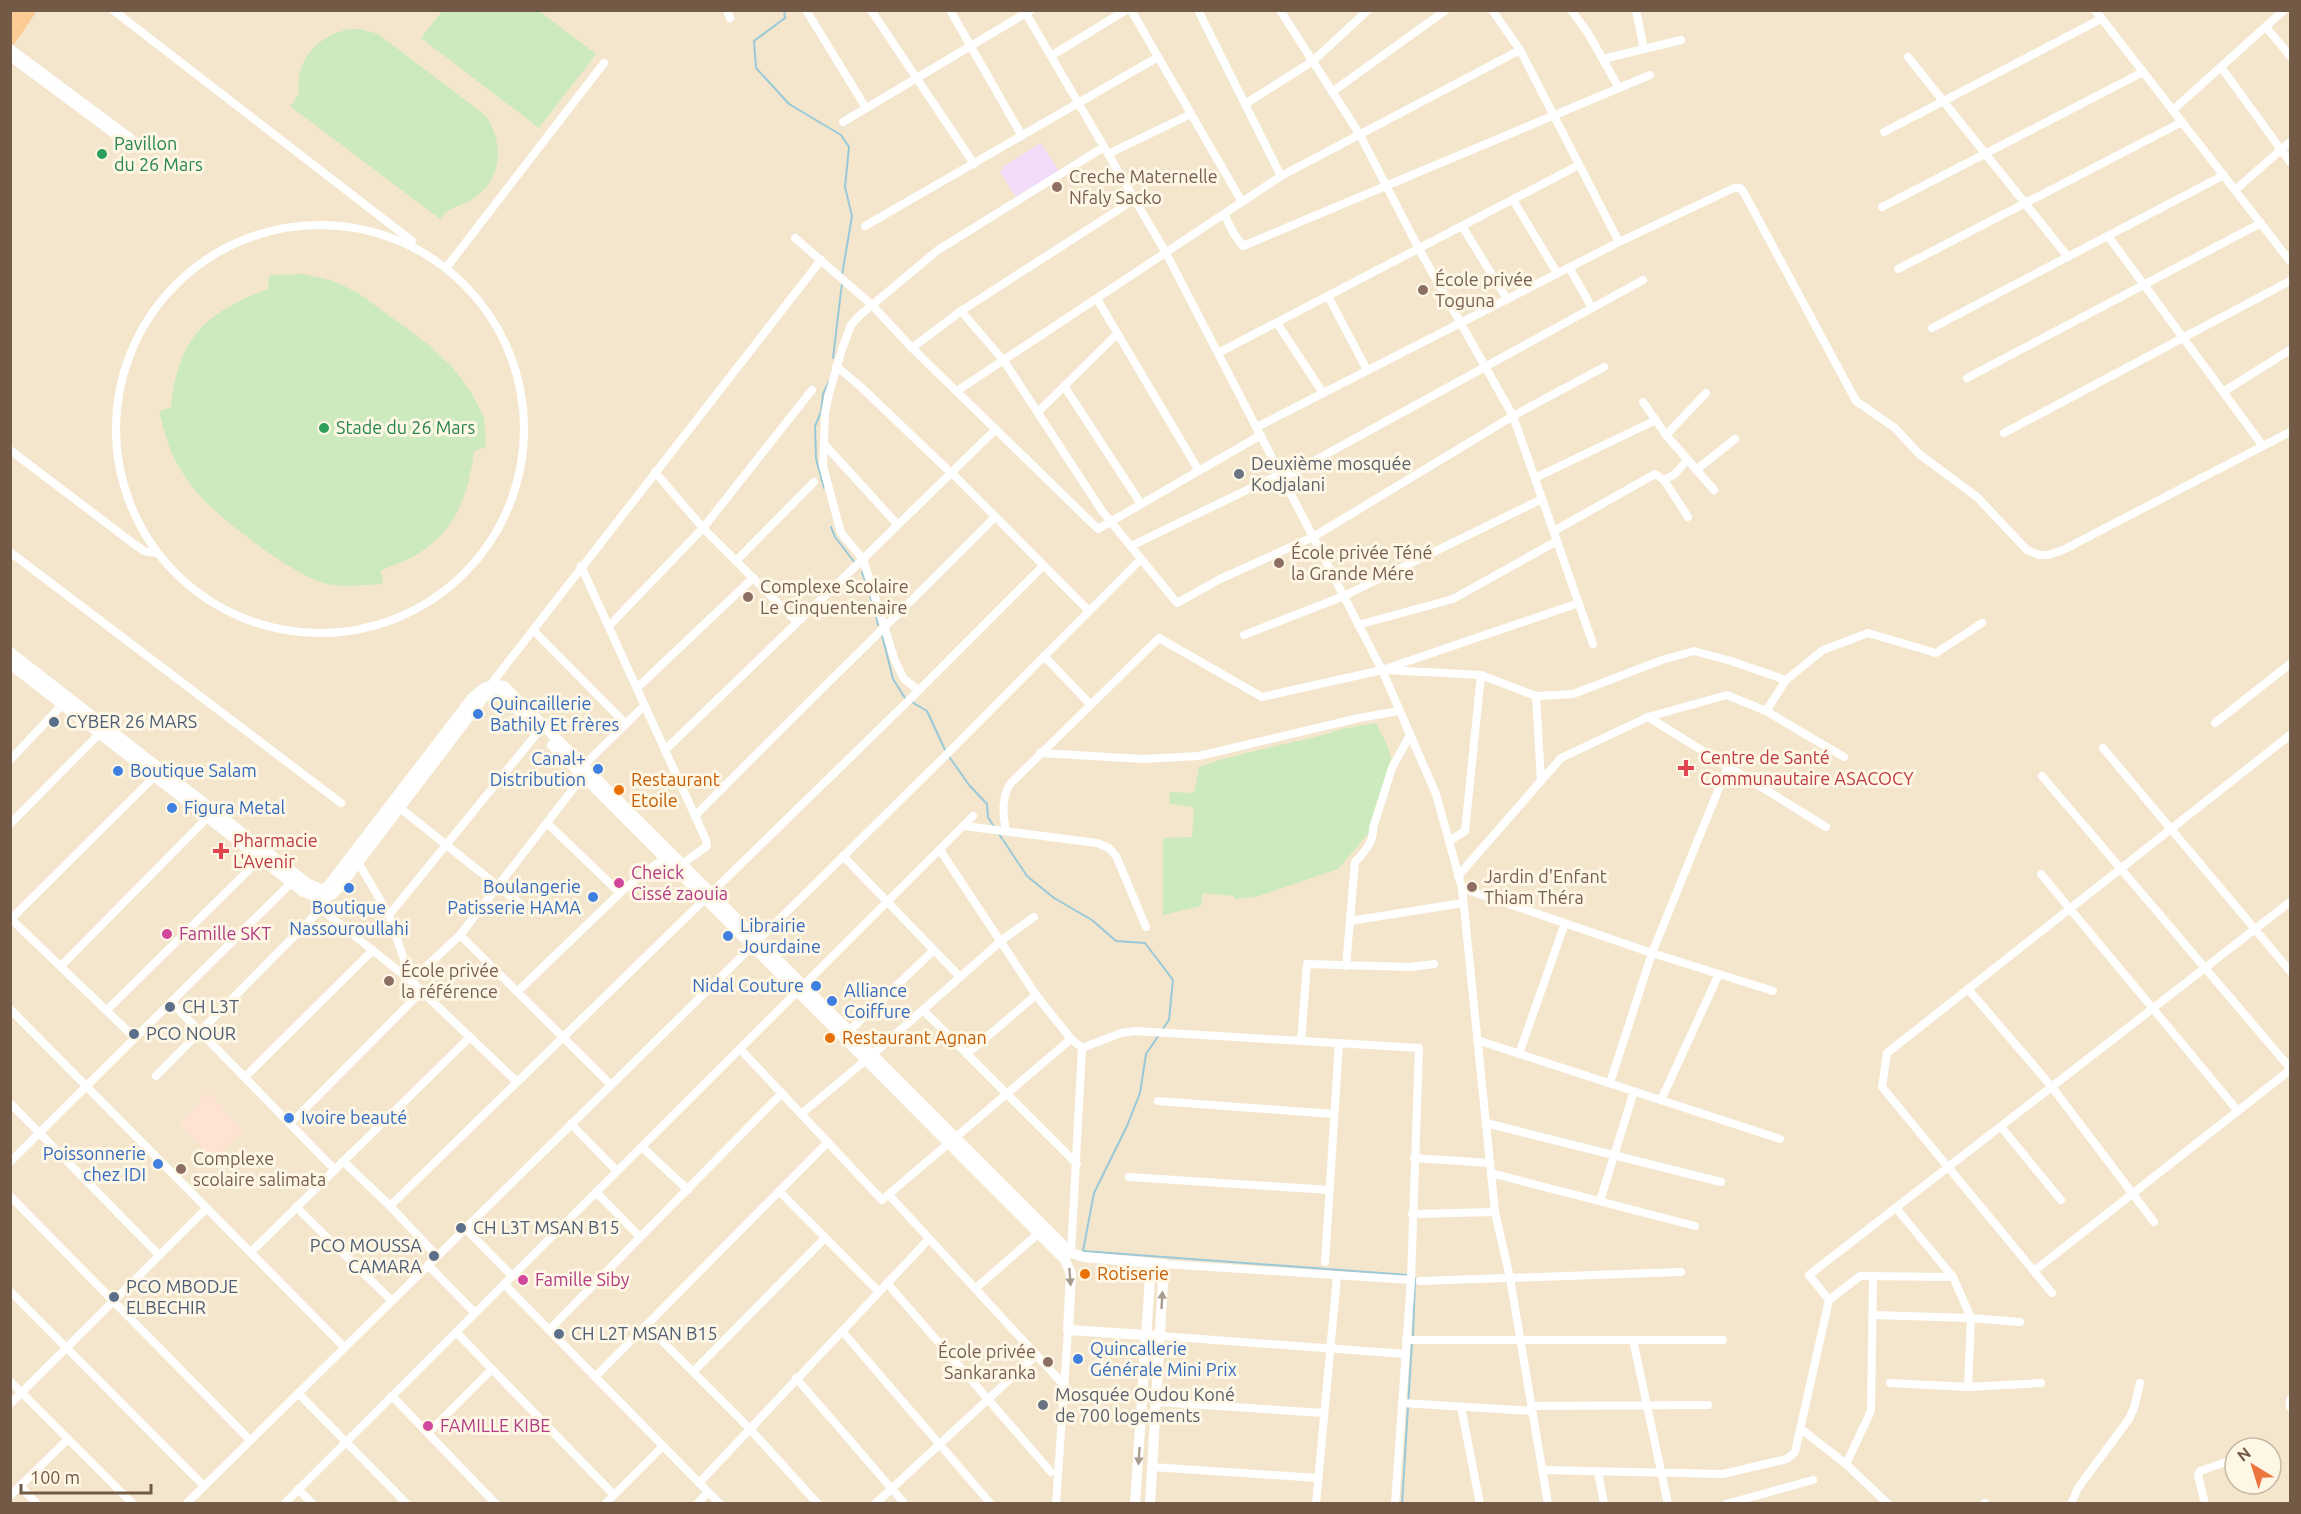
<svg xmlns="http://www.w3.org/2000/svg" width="2301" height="1514" viewBox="0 0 2301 1514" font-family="Ubuntu,sans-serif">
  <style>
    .residential { fill: #f4e6cd; fill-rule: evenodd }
    .commercial { fill: #fee2d2 }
    .education { fill: #f0dcf9 }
    .green { fill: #cceabd }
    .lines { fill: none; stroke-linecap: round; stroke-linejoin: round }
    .stream { stroke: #99c9d8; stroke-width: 2 }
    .minor { stroke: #fff; stroke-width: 8 }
    .tertiary { stroke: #fff; stroke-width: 10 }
    .trunk { stroke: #fccb94; stroke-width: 14 }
    .oneway { fill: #ab9c90 }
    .leisure-dot { fill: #2e9e5b; stroke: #fff7e5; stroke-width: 2 }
    .education-dot { fill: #8d6e63; stroke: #fff7e5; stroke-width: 2 }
    .worship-dot { fill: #6b7280; stroke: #fff7e5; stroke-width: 2 }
    .shop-dot { fill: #3f7fe0; stroke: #fff7e5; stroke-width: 2 }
    .service-dot { fill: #5c6f8a; stroke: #fff7e5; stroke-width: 2 }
    .health-dot { fill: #e0444e; stroke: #fff7e5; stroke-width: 2 }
    .food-dot { fill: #e8710a; stroke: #fff7e5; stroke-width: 2 }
    .hotel-dot { fill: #d1479c; stroke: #fff7e5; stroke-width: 2 }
    .labels { text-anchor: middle; stroke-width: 6; stroke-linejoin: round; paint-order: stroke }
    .leisure-label { font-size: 18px; fill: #27864d; stroke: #fff7e5; text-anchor: start }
    .education-label { font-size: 18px; fill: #785e54; stroke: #fff7e5; text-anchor: start }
    .worship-label { font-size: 18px; fill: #5b616d; stroke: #fff7e5; text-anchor: start }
    .shop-label { font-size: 18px; fill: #366cbe; stroke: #fff7e5; text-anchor: start }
    .service-label { font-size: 18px; fill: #4e5e75; stroke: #fff7e5; text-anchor: start }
    .health-label { font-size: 18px; fill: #be3a42; stroke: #fff7e5; text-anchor: start }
    .food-label { font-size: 18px; fill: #c56008; stroke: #fff7e5; text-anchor: start }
    .hotel-label { font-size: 18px; fill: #b23c85; stroke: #fff7e5; text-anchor: start }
  </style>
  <rect width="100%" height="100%" fill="#fdf4df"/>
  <path class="residential" d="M10,11H2290V1503H11ZM2235,1448H2271V1484H2235Z"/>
  <path class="commercial" d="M208,1092L244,1130L214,1160L179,1124Z"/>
  <path class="education" d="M1041,143L1059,171L1016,197L1000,172L1003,170L1002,167Z"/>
  <g class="green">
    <path d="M443,10L539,11L596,54L539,128L421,38Z"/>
    <path d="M350,29H360L378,34L485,115C505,143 503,182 471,200C456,209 454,203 440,219L290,106C303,92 297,94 299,77C303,50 325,34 350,29Z"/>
    <path d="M302,274L330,280L357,292L429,345L453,368L471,392L484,417L486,447L474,451C466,514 444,550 381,570L383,584C364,585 342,588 323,583C291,573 224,522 200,496C193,488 185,477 179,467C168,450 164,429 159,411L171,408C178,338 204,313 268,289L269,275Z"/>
    <path d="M1376,723L1388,747L1391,759L1369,833L1338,869L1256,897L1234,899V896L1203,893L1201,906L1163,915V838L1192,837L1194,807L1169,804L1170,792L1194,793L1199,767L1226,758L1327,734L1341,729Z"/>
  </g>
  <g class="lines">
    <g class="stream">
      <path d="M784,10L785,18L754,41L756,68L769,82L789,104L841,135L849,147L845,187L852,216L842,275"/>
      <path d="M833,358L842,283"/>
      <path d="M824,488L816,459L815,426L821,412L823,394L829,381"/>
      <path d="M831,527L835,537L855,563"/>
      <path d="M862,572L872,602"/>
      <path d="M874,607L878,625"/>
      <path d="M882,635L893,679L905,698L927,711L945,750"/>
      <path d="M948,755L969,785L987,804L988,817L994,827"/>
      <path d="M999,834L1027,876L1054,898L1092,920L1116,941L1145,943L1173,980L1169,1020L1162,1030"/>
      <path d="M1159,1035L1146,1054L1140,1093L1127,1126L1094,1193L1083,1251L1408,1275"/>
      <path d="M1413,1336L1415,1279"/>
      <path d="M1402,1504L1412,1342"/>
    </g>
    <g class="minor">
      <path d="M113,10L412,241"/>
      <path d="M727,10L730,18"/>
      <path d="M806,10L866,108"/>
      <path d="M871,10L974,164"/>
      <path d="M950,10L1022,136"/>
      <path d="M1024,10L1166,253L1382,670L1436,794L1462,888L1495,1212L1510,1278L1548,1504"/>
      <path d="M1131,10L1242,202"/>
      <path d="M1198,10L1281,176"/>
      <path d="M1280,10L1360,135L1419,249L1513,416L1593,644"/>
      <path d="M1492,10L1520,50L1619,242"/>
      <path d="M1571,10L1588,33L1619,88"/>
      <path d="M1636,10L1644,49"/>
      <path d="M2095,10L2290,261"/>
      <path d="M2266,27L2290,56"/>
      <path d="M10,48L131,138"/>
      <path d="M1051,56L1126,10"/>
      <path d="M10,57L126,143"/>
      <path d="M1908,57L2068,257"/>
      <path d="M1603,59L1681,40"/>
      <path d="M2221,67L2290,162"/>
      <path d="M1332,92L1446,10"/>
      <path d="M1245,104L1313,61L1368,10"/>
      <path d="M2173,110L2284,10"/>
      <path d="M843,122L1031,10"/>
      <path d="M1884,132L2101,19"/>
      <path d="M1108,154L1191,114"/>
      <path d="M2235,190L2290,142"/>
      <path d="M1513,200L1557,273"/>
      <path d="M1882,207L2143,72"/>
      <path d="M1224,214L1234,234L1243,246L1650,75"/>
      <circle cx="320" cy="429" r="204"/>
      <path d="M865,226L1158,57"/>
      <path d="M1462,226L1507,299"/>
      <path d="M2108,236L2263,446"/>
      <path d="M795,238L872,305L912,348L1098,529L1261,435"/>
      <path d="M1569,267L1592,308"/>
      <path d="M446,268L604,63"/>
      <path d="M1898,269L2182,122"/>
      <path d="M1328,296L1367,370"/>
      <path d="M1097,299L1199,471"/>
      <path d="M961,311L1004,361L1102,511L1177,603L1220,579L1313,537L1513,416L1604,367"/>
      <path d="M1277,323L1323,393"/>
      <path d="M1932,328L2224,175"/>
      <path d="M912,348L961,311L1135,199"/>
      <path d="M1218,353L1579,165"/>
      <path d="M836,366L860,386L950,472"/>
      <path d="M1967,378L2261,223"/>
      <path d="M1064,386L1141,504"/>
      <path d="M957,391L1281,176L1520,50"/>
      <path d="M2223,392L2290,350"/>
      <path d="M1643,402L1666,435L1714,490"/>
      <path d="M1038,412L1117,334"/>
      <path d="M1257,427L1619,242L1734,188H1740L1743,191L1856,401L1895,428L1919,454L1977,497L2027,550L2039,555H2048L2063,550L2290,432"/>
      <path d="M2004,433L2290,281"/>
      <path d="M1666,435L1706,393"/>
      <path d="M824,444L897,524"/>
      <path d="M10,450L134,544L144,551L156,553"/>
      <path d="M1696,470L1735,439"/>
      <path d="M655,472L703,528L796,621"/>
      <path d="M951,472L1089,611"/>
      <path d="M1283,478L1643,280"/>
      <path d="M1535,478L1656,420"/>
      <path d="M1664,480L1688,517"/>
      <path d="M1554,531L1655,474L1664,480L1675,474L1687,460"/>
      <path d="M1131,546L1280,474"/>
      <path d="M10,552L341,803"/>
      <path d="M736,561L814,482"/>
      <path d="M581,566L706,840L707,846L682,864"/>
      <path d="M1358,625L1453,599L1557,541"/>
      <path d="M609,626L703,528L812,390"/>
      <path d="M533,630L626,724"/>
      <path d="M1244,635L1344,596L1542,499"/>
      <path d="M1044,656L1090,704"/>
      <path d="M1386,670L1481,675L1536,696L1573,694L1662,660L1694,651L1731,661L1786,680L1823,650L1868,633L1936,653L1982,623"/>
      <path d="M1786,680L1766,711L1844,757"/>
      <path d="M637,688L753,578"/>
      <path d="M917,689L904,679L895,661L863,559L841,533L823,466L825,413L829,394L842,349L851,325L859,316L938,250L1104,147"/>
      <path d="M491,690L492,684L495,679L821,260"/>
      <path d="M1536,696L1541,781"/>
      <path d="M1766,711L1727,695L1648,717L1826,827"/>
      <path d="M2215,723L2290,664"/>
      <path d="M2103,748L2290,971"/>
      <path d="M665,750L863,559L996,429"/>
      <path d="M1040,753L1143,759L1199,756L1359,718L1399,711"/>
      <path d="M10,760L62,705"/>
      <path d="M581,768L645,705"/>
      <path d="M2042,776L2290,1068"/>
      <path d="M400,808L523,906"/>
      <path d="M695,816C794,715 896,617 995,517"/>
      <path d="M547,823L620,893"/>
      <path d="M10,824L99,734"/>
      <path d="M964,826L1097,843L1109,848L1116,856L1146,927"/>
      <path d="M1006,831C1003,815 1001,799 1010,784L1159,638L1262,697L1382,670L1579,603"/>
      <path d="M1449,841L1465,831L1481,675"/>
      <path d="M940,850L1036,995L1071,1039L1082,1048"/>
      <path d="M843,856L960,977"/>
      <path d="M358,862L389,915L411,980"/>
      <path d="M2041,874L2238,1111"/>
      <path d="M1458,876L1561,758L1648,717"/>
      <path d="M1462,888L1652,953L1728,766"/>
      <path d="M321,909L411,981L517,1082"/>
      <path d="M389,915L543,726"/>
      <path d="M10,918L135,1038"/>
      <path d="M10,920L154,777"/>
      <path d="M1350,921L1463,903"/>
      <path d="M460,935L611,1085"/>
      <path d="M61,966L207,818"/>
      <path d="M1346,966L1355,862C1364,852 1374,842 1373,828L1392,768L1410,735"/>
      <path d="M411,981L460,935L583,776"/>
      <path d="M1968,989L2052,1087L2154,1222"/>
      <path d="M517,992L620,893L641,875L668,856"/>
      <path d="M171,1002L335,1170"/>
      <path d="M10,1009L344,1347"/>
      <path d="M107,1010L260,859"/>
      <path d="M923,1010L1077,1164"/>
      <path d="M849,1031L934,950"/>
      <path d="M1477,1040L1780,1139"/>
      <path d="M1301,1041L1307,964L1410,967L1434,964"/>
      <path d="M1082,1048L1121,1033L1135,1031L1419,1048L1411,1280L1395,1504"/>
      <path d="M740,1049L882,1200L1071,1039"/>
      <path d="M967,1054L1036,995"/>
      <path d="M1519,1054L1565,923"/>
      <path d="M156,1076L321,909L322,904"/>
      <path d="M245,1077L373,950"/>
      <path d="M1610,1083L1652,953L1773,991"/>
      <path d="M1661,1100L1719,974"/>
      <path d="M1158,1101L1334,1114"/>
      <path d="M10,1103L159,1255"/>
      <path d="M801,1114L872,1055L1002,940L1034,917"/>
      <path d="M1486,1123L1721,1182"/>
      <path d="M290,1124L422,991"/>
      <path d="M571,1124L617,1171"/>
      <path d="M2001,1127L2061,1200"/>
      <path d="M642,1147L688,1190"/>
      <path d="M1414,1158L1490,1163"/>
      <path d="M343,1161L390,1206L437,1256"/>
      <path d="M10,1162L291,883"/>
      <path d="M1491,1173L1695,1226"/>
      <path d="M1129,1177L1330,1190"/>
      <path d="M779,1191L879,1292"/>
      <path d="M596,1192L640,1237"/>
      <path d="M889,1195L1064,1385"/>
      <path d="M10,1196L250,1440"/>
      <path d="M1600,1201L1634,1091"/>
      <path d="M390,1206L904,705L1043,566"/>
      <path d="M296,1207L392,1301"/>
      <path d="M1896,1208L1953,1277L1971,1318L1968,1387"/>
      <path d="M1412,1214L1495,1212"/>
      <path d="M465,1228L512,1276"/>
      <path d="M251,1252L470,1037"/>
      <path d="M1071,1253L1082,1048"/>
      <path d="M1325,1262L1339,1043"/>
      <path d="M1164,1264L1411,1280"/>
      <path d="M428,1265L475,1313"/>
      <path d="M2034,1271L2290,1070"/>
      <path d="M1420,1281L1681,1272"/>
      <path d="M887,1283L1051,1472"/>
      <path d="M504,1284L720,1504"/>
      <path d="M976,1288L1039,1233"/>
      <path d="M10,1291L204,1486"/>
      <path d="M2052,1293L1882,1087L1887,1053L2290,735"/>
      <path d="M1829,1300L1809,1275L2290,902"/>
      <path d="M1873,1315L1971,1318L2020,1322"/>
      <path d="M647,1326L750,1429L818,1504"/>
      <path d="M549,1330L782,1093"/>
      <path d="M842,1331L991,1504"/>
      <path d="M456,1332L614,1495"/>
      <path d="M1160,1336L1406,1354"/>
      <path d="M1406,1340H1723"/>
      <path d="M1633,1340L1668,1504"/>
      <path d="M693,1372L825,1238"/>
      <path d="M595,1377L828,1142"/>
      <path d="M796,1378L905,1504"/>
      <path d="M10,1381L133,1504"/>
      <path d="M1890,1383L1968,1387L2041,1383"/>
      <path d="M298,1393L407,1504"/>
      <path d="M392,1396L496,1504"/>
      <path d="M2290,1400V1407"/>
      <path d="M1157,1402L1324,1413"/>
      <path d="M1402,1403L1532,1411"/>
      <path d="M10,1404L207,1208"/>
      <path d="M1531,1406L1708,1405"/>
      <path d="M1461,1407L1480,1504"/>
      <path d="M1801,1429L1846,1464L1888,1504"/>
      <path d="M428,1433L492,1369"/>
      <path d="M1846,1464L1871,1411L1873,1277"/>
      <path d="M1152,1467L1318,1478"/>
      <path d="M1542,1470L1723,1474L1787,1459L1795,1452L1829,1300L1860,1276L1953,1277"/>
      <path d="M1598,1471L1604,1504"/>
      <path d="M699,1483L929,1239"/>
      <path d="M2261,1484L2263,1488"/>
      <path d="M20,1486L37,1504"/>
      <path d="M298,1489L313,1504"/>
      <path d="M10,1496L68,1439"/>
      <path d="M1985,1503V1504"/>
      <path d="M186,1504L942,759L1141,559"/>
      <path d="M284,1504L973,816"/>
      <path d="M605,1504L663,1446"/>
      <path d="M697,1504L708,1492"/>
      <path d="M875,1504L1036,1355"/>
      <path d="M1056,1504L1068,1330"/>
      <path d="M1316,1504L1337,1276"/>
      <path d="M1726,1504L1813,1480"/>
      <path d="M2071,1504L2078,1488L2129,1419L2134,1408L2140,1383"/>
      <path d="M2205,1504L2198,1475L2200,1471L2235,1459"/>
    </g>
    <g class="tertiary">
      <path d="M10,652L307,883L321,889L327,887L334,878L472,698C483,687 489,683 504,686L1071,1253L1084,1257L1164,1264L1150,1504"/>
      <path d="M10,664L302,891L322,899L333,894L341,885L484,697L491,693H499L522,714"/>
      <path d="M552,745L1065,1260L1071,1274L1068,1330L1160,1336"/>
      <path d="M1135,1504L1151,1263"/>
    </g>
    <g class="trunk">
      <path d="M10,16L15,10"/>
      <path d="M10,38L29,10"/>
    </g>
  </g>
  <defs><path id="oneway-solid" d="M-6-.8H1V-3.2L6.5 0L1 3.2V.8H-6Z" transform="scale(1.5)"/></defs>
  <g class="oneway">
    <use href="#oneway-solid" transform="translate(1070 1277) rotate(86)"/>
    <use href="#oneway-solid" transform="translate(1162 1300) rotate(-87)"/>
    <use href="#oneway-solid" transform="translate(1139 1456) rotate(94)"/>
  </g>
  <g class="leisure-dot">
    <circle cx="102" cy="154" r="6"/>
    <circle cx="324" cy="428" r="6"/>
  </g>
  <g class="education-dot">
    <circle cx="1057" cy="187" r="6"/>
    <circle cx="1423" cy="290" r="6"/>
    <circle cx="1279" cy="563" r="6"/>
    <circle cx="748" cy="597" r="6"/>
    <circle cx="1472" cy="887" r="6"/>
    <circle cx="389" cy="981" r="6"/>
    <circle cx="181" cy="1169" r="6"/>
    <circle cx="1048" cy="1362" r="6"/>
  </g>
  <g class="worship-dot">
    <circle cx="1239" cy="474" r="6"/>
    <circle cx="1043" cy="1405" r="6"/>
  </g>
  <g class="shop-dot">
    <circle cx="478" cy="714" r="6"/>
    <circle cx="598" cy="769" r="6"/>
    <circle cx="118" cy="771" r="6"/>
    <circle cx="172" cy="808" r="6"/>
    <circle cx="349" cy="888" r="6"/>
    <circle cx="593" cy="897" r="6"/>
    <circle cx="728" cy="936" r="6"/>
    <circle cx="816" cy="986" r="6"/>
    <circle cx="832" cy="1001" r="6"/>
    <circle cx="289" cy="1118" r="6"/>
    <circle cx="158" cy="1164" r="6"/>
    <circle cx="1078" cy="1359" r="6"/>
  </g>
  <g class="service-dot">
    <circle cx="54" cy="722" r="6"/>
    <circle cx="170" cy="1007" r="6"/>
    <circle cx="134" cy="1034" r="6"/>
    <circle cx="461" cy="1228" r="6"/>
    <circle cx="434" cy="1256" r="6"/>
    <circle cx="114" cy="1297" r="6"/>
    <circle cx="559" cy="1334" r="6"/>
  </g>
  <g class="health-dot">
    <path d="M1683 759h6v6h6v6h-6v6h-6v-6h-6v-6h6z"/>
    <path d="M218 842h6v6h6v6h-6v6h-6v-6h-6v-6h6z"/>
  </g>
  <g class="food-dot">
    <circle cx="619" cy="790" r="6"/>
    <circle cx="830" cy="1038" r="6"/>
    <circle cx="1085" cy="1274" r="6"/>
  </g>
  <g class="hotel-dot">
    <circle cx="619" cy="883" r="6"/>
    <circle cx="167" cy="934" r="6"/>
    <circle cx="523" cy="1280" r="6"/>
    <circle cx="428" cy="1426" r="6"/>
  </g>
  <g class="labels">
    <g class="leisure-label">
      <text x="114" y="150">Pavillon<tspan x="114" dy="21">du 26 Mars</tspan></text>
      <text x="336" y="434">Stade du 26 Mars</text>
    </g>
    <g class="education-label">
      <text x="1069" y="183">Creche Maternelle<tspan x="1069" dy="21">Nfaly Sacko</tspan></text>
      <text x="1435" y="286">École privée<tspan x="1435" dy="21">Toguna</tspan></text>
      <text x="1291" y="559">École privée Téné<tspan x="1291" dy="21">la Grande Mére</tspan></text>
      <text x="760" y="593">Complexe Scolaire<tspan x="760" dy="21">Le Cinquentenaire</tspan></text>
      <text x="1484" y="883">Jardin d'Enfant<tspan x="1484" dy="21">Thiam Théra</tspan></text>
      <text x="401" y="977">École privée<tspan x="401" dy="21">la référence</tspan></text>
      <text x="193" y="1165">Complexe<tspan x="193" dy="21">scolaire salimata</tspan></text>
      <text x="1036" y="1358" text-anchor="end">École privée<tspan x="1036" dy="21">Sankaranka</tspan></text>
    </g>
    <g class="worship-label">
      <text x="1251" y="470">Deuxième mosquée<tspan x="1251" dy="21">Kodjalani</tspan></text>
      <text x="1055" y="1401">Mosquée Oudou Koné<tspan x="1055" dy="21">de 700 logements</tspan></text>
    </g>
    <g class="shop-label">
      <text x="490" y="710">Quincaillerie<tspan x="490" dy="21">Bathily Et frères</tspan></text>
      <text x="586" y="765" text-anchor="end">Canal+<tspan x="586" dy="21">Distribution</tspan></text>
      <text x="130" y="777">Boutique Salam</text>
      <text x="184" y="814">Figura Metal</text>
      <text x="581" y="893" text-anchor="end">Boulangerie<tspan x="581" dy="21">Patisserie HAMA</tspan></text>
      <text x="349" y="914" text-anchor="middle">Boutique<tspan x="349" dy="21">Nassouroullahi</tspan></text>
      <text x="740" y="932">Librairie<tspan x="740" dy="21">Jourdaine</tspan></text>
      <text x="804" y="992" text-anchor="end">Nidal Couture</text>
      <text x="844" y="997">Alliance<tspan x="844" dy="21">Coiffure</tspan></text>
      <text x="301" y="1124">Ivoire beauté</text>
      <text x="146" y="1160" text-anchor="end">Poissonnerie<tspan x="146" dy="21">chez IDI</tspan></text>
      <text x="1090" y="1355">Quincallerie<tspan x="1090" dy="21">Générale Mini Prix</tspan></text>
    </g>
    <g class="service-label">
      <text x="66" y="728">CYBER 26 MARS</text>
      <text x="182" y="1013">CH L3T</text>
      <text x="146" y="1040">PCO NOUR</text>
      <text x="473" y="1234">CH L3T MSAN B15</text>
      <text x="422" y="1252" text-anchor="end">PCO MOUSSA<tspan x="422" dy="21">CAMARA</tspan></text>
      <text x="126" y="1293">PCO MBODJE<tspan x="126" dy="21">ELBECHIR</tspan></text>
      <text x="571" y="1340">CH L2T MSAN B15</text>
    </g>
    <g class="health-label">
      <text x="1700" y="764">Centre de Santé<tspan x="1700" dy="21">Communautaire ASACOCY</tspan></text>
      <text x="233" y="847">Pharmacie<tspan x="233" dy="21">L'Avenir</tspan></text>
    </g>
    <g class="food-label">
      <text x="631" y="786">Restaurant<tspan x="631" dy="21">Etoile</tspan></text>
      <text x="842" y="1044">Restaurant Agnan</text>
      <text x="1097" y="1280">Rotiserie</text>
    </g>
    <g class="hotel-label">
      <text x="631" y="879">Cheick<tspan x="631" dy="21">Cissé zaouia</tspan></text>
      <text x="179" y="940">Famille SKT</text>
      <text x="535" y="1286">Famille Siby</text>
      <text x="440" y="1432">FAMILLE KIBE</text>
    </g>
  </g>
  <rect width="2301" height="1514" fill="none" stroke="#735a46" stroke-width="24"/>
  <g transform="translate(2253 1466) rotate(322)"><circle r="28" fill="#fff7e5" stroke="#c7b8a5" stroke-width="1.5"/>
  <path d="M0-4.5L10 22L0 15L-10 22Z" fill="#ec743f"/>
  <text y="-9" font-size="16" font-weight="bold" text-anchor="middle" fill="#735a46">N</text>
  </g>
  <path d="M21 1484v9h130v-9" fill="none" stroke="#735a46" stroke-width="3"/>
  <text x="30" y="1484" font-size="18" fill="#735a46" stroke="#fff7e5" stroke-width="4.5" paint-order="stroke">100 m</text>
</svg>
